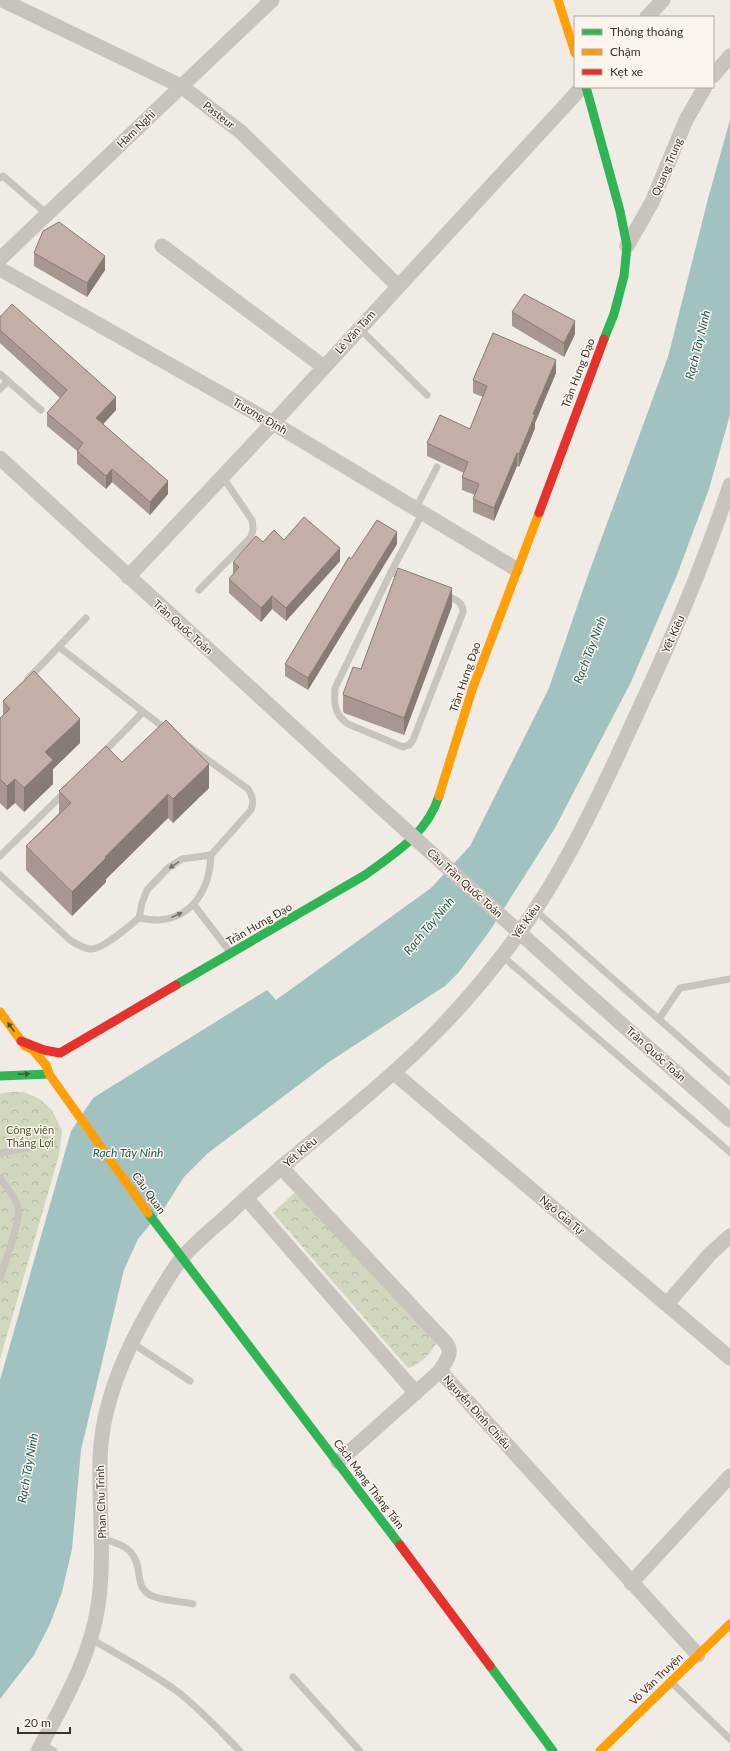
<svg xmlns="http://www.w3.org/2000/svg" width="730" height="1751" viewBox="0 0 730 1751" font-family="Lato,sans-serif">
  <style>
    .park { fill: url(#park-crowns) }
    .water { fill: #a1c2c1 }
    .lines { fill: none; stroke-linecap: round; stroke-linejoin: round }
    .lane { stroke: #c9c3be; stroke-width: 7 }
    .street { stroke: #c9c3be; stroke-width: 15 }
    .fast { stroke: #30b455; stroke-width: 9 }
    .slow { stroke: #ff9f0a; stroke-width: 9 }
    .jam { stroke: #e5322d; stroke-width: 9 }
    .street-bridge { stroke: #c9c3be; stroke-width: 15 }
    .wall { fill: #a89690 }
    .shaded-wall { fill: #887a75 }
    .building { fill: #c3afa7; stroke: #887a75 }
    .oneway { fill: #7b726d }
    .oneway2 { fill: #375e3a }
    .labels { text-anchor: middle; stroke-width: 3; stroke-linejoin: round; paint-order: stroke }
    .street-label { font-size: 11px; fill: #3b302b; stroke: #fbf5ee }
    .park-label { font-size: 11px; fill: #4a5a2e; stroke: #fbf5ee }
    .water-label { font-size: 12px; font-style: italic; fill: #1f5a5e; stroke: #fbf5ee }
  </style>
  <defs>
    <pattern id="park-crowns" width="20" height="18" patternUnits="userSpaceOnUse"><rect width="20" height="18" fill="#d1d6bf"/><path d="M2 6a3 3 0 1 1 6 0M12 15a3 3 0 1 1 6 0" fill="none" stroke="#b4b8a4"/></pattern>
  </defs>
  <rect width="100%" height="100%" fill="#f0ebe5"/>
  <g class="park">
    <path d="M8,1092H24L40,1099L52,1110L62,1131L59,1155L0,1359V1094Z"/>
    <path d="M295,1192L423,1328L436,1344C429,1355 421,1364 408,1368L273,1213Z"/>
  </g>
  <path class="water" d="M730,120V415L709,489L677,575L631,682L555,828L489,932L459,972L445,986L329,1062L208,1153L184,1177L165,1207L138,1239L124,1270L81,1450L72,1549L62,1592L50,1624L34,1655L0,1699V1380L71,1131L93,1098L267,990L276,1000L431,888L470,846L549,688L587,578L668,357L709,195Z"/>
  <g class="lines">
    <g class="lane">
      <path d="M0,178L3,176L47,214"/>
      <path d="M359,328L427,395"/>
      <path d="M0,374L41,410"/>
      <path d="M0,389L8,381"/>
      <path d="M416,508L437,467"/>
      <path d="M423,512L391,572L335,688C334,704 334,714 348,724L403,747L409,745L413,740L463,612C463,601 454,599 444,595"/>
      <path d="M391,572L404,578"/>
      <path d="M199,590L251,537L253,529L252,520L222,476"/>
      <path d="M59,647L167,730"/>
      <path d="M28,679L86,618"/>
      <path d="M101,755L143,712"/>
      <path d="M0,856L66,791"/>
      <path d="M0,875L70,940C76,944 82,948 90,949C101,951 129,926 139,918C145,919 152,920 158,920C194,918 210,887 211,855L251,810C254,802 253,797 248,789L190,747"/>
      <path d="M194,905L230,952"/>
      <path d="M535,910L730,1082"/>
      <path d="M139,918L142,903L147,890L168,868L182,859L211,855"/>
      <path d="M501,955L730,1152"/>
      <path d="M659,1019L680,988L730,979"/>
      <path d="M0,1153L53,1143"/>
      <path d="M0,1178C6,1187 15,1196 18,1207C22,1219 4,1264 0,1278"/>
      <path d="M132,1343L190,1381"/>
      <path d="M102,1538C112,1542 126,1545 132,1554C143,1567 134,1586 150,1595C162,1601 180,1601 193,1604"/>
      <path d="M91,1639C120,1656 151,1672 178,1692C200,1709 220,1731 240,1751"/>
      <path d="M293,1677L360,1751"/>
      <path d="M671,1682L730,1739"/>
      <path d="M42,1744L54,1751"/>
    </g>
    <g class="street">
      <path d="M2,0L181,86L241,132L398,286"/>
      <path d="M647,17L663,0"/>
      <path d="M713,76L730,56"/>
      <path d="M162,246L324,367"/>
      <path d="M627,246L652,202L686,120L705,87"/>
      <path d="M0,259L272,0"/>
      <path d="M0,269L273,423L516,569"/>
      <path d="M0,458L367,795"/>
      <path d="M128,577L273,423L582,87"/>
      <path d="M581,988L730,1120"/>
      <path d="M394,1073L730,1358"/>
      <path d="M281,1167L446,1343C454,1353 445,1362 440,1371L338,1462"/>
      <path d="M246,1198L416,1393"/>
      <path d="M667,1304L710,1254L730,1236"/>
      <path d="M440,1371L698,1655"/>
      <path d="M631,1583L730,1476"/>
      <path d="M38,1751C62,1705 90,1659 98,1606C105,1559 99,1512 100,1464C100,1404 127,1347 157,1296C165,1284 172,1270 182,1258C195,1242 215,1227 231,1212C292,1154 362,1105 423,1045C476,994 533,921 568,855C595,807 617,757 640,707C674,634 705,561 730,485"/>
    </g>
    <g class="fast">
      <path d="M586,87L620,211L627,246L624,276L614,314L604,339"/>
      <path d="M176,985L365,875C395,853 427,834 439,796"/>
      <path d="M0,1076L49,1074"/>
      <path d="M148,1213L400,1545"/>
      <path d="M490,1666L553,1751"/>
    </g>
    <g class="slow">
      <path d="M558,0L575,53"/>
      <path d="M439,796L472,690L539,513"/>
      <path d="M0,1012L25,1046L33,1050L46,1065L49,1074L148,1213"/>
      <path d="M600,1751L730,1624"/>
    </g>
    <g class="jam">
      <path d="M539,513L604,339"/>
      <path d="M21,1041L44,1050L60,1053L176,985"/>
      <path d="M400,1545L490,1666"/>
    </g>
    <path class="street-bridge" d="M367,795L581,988"/>
  </g>
  <g class="wall">
    <path d="M34,253L105,270L87,297L34,266Z"/>
    <path d="M512,312L575,334L564,357L512,326Z"/>
    <path d="M0,317L116,410L103,424L168,494L150,515L112,482L106,489L77,464V451L47,426V413L60,398L0,343Z"/>
    <path d="M556,373L535,423V428L519,467L517,466L494,521L473,512V499L475,495L462,490V477L464,473L427,456V443L470,429L483,397L473,393V380Z"/>
    <path d="M284,540L340,561L286,621L272,609L261,622L229,593V579L233,574V562L263,542Z"/>
    <path d="M397,544L308,690L285,676V664L351,559Z"/>
    <path d="M452,606L404,735L344,713L343,711V694L361,669Z"/>
    <path d="M3,701L80,743L53,769V784L24,812L15,803L7,810L0,803V718L3,715Z"/>
    <path d="M122,762L209,788L173,823L168,818L106,879V882L72,916L26,870V846L59,813V791Z"/>
  </g>
  <g class="shaded-wall">
    <path d="M105,256V270L87,297V283Z"/>
    <path d="M575,321V334L564,357V343Z"/>
    <path d="M556,360V373L535,423V428L519,467V454L533,414Z"/>
    <path d="M116,397V410L96,432V418Z"/>
    <path d="M517,453V466L494,521V508Z"/>
    <path d="M112,469V482L106,489V476Z"/>
    <path d="M168,481V494L150,515V502Z"/>
    <path d="M397,532V544L308,690V678Z"/>
    <path d="M340,548V561L286,621V608Z"/>
    <path d="M452,588V606L404,735V718Z"/>
    <path d="M272,596V609L261,622V608Z"/>
    <path d="M80,719V743L53,769V784L24,812V788L45,752Z"/>
    <path d="M209,764V788L173,823V799Z"/>
    <path d="M15,779V803L7,810V786Z"/>
    <path d="M168,794V818L106,879V882L72,916V892L105,857Z"/>
  </g>
  <g class="building">
    <path d="M59,222L105,256L87,283L34,253L43,231Z"/>
    <path d="M524,294L575,321L564,343L512,312Z"/>
    <path d="M12,304L116,397L96,418L168,481L150,502L112,469L106,476L77,451L83,443L47,413L67,390L0,330V317Z"/>
    <path d="M493,333L556,360L533,414L535,415L519,454L517,453L494,508L473,499L479,484L462,477L468,462L427,443L440,415L470,429L487,386L473,380Z"/>
    <path d="M304,517L340,548L286,608L272,596L261,608L229,579L239,567L233,562L256,536L263,542L274,530L284,540Z"/>
    <path d="M377,520L397,532L308,678L285,664L349,557L351,559Z"/>
    <path d="M398,568L452,588L404,718L344,695L343,694L353,667L361,669Z"/>
    <path d="M34,671L80,719L45,752L53,760L24,788L15,779L7,786L0,779V718L10,709L3,701Z"/>
    <path d="M166,720L209,764L173,799L168,794L105,857L106,858L72,892L26,846L71,803L59,791L106,746L122,762Z"/>
  </g>
  <defs><path id="oneway-solid" d="M-6-.8H1V-3.2L6.5 0L1 3.2V.8H-6Z"/></defs>
  <g class="oneway">
    <use href="#oneway-solid" transform="translate(174 865) rotate(146)"/>
    <use href="#oneway-solid" transform="translate(177 915) rotate(-24)"/>
  </g>
  <g class="oneway2">
    <use href="#oneway-solid" transform="translate(11 1027) rotate(-126)"/>
    <use href="#oneway-solid" transform="translate(24 1074) rotate(-3)"/>
  </g>
  <g class="labels">
    <g class="street-label">
      <text transform="translate(219 115) rotate(38)" y="4">Pasteur</text>
      <text transform="translate(136 129) rotate(-44)" y="4">Hàm Nghi</text>
      <text transform="translate(667 167) rotate(-67)" y="4">Quang Trung</text>
      <text transform="translate(355 332) rotate(-48)" y="4">Lê Văn Tám</text>
      <text transform="translate(578 373) rotate(-69)" y="4">Trần Hưng Đạo</text>
      <text transform="translate(260 416) rotate(30)" y="4">Trương Định</text>
      <text transform="translate(183 627) rotate(42)" y="4">Trần Quốc Toản</text>
      <text transform="translate(673 634) rotate(-66)" y="4">Yết Kiêu</text>
      <text transform="translate(465 677) rotate(-71)" y="4">Trần Hưng Đạo</text>
      <text transform="translate(465 883) rotate(42)" y="4">Cầu Trần Quốc Toản</text>
      <text transform="translate(526 921) rotate(-55)" y="4">Yết Kiêu</text>
      <text transform="translate(259 924) rotate(-30)" y="4">Trần Hưng Đạo</text>
      <text transform="translate(656 1054) rotate(42)" y="4">Trần Quốc Toản</text>
      <text transform="translate(300 1152) rotate(-40)" y="4">Yết Kiêu</text>
      <text transform="translate(149 1193) rotate(54)" y="4">Cầu Quan</text>
      <text transform="translate(562 1215) rotate(40)" y="4">Ngô Gia Tự</text>
      <text transform="translate(477 1412) rotate(48)" y="4">Nguyễn Đình Chiểu</text>
      <text transform="translate(369 1484) rotate(53)" y="4">Cách Mạng Tháng Tám</text>
      <text transform="translate(101 1502) rotate(-92)" y="4">Phan Chu Trinh</text>
      <text transform="translate(656 1679) rotate(-44)" y="4">Võ Văn Truyện</text>
    </g>
    <g class="park-label">
      <text x="30" y="1134">Công viên<tspan x="30" dy="13">Thắng Lợi</tspan></text>
    </g>
    <g class="water-label">
      <text transform="translate(698 345) rotate(-76)" y="4">Rạch Tây Ninh</text>
      <text transform="translate(590 650) rotate(-69)" y="4">Rạch Tây Ninh</text>
      <text transform="translate(429 926) rotate(-50)" y="4">Rạch Tây Ninh</text>
      <text x="128" y="1157">Rạch Tây Ninh</text>
      <text transform="translate(28 1468) rotate(-80)" y="4">Rạch Tây Ninh</text>
    </g>
  </g>
  <rect x="574" y="16" width="140" height="72" fill="#fbf5ee" stroke="#aea6a0"/>
  <rect x="582" y="29" width="20" height="6" fill="#30b455" stroke="#aea6a0"/>
  <text x="610" y="36" font-size="12" fill="#3b302b">Thông thoáng</text>
  <rect x="582" y="49" width="20" height="6" fill="#ff9f0a" stroke="#aea6a0"/>
  <text x="610" y="56" font-size="12" fill="#3b302b">Chậm</text>
  <rect x="582" y="69" width="20" height="6" fill="#e5322d" stroke="#aea6a0"/>
  <text x="610" y="76" font-size="12" fill="#3b302b">Kẹt xe</text>
  <path d="M18 1727v6h52v-6" fill="none" stroke="#3b302b" stroke-width="2"/>
  <text x="24" y="1727" font-size="12" fill="#3b302b" stroke="#fbf5ee" stroke-width="3" paint-order="stroke">20 m</text>
</svg>
